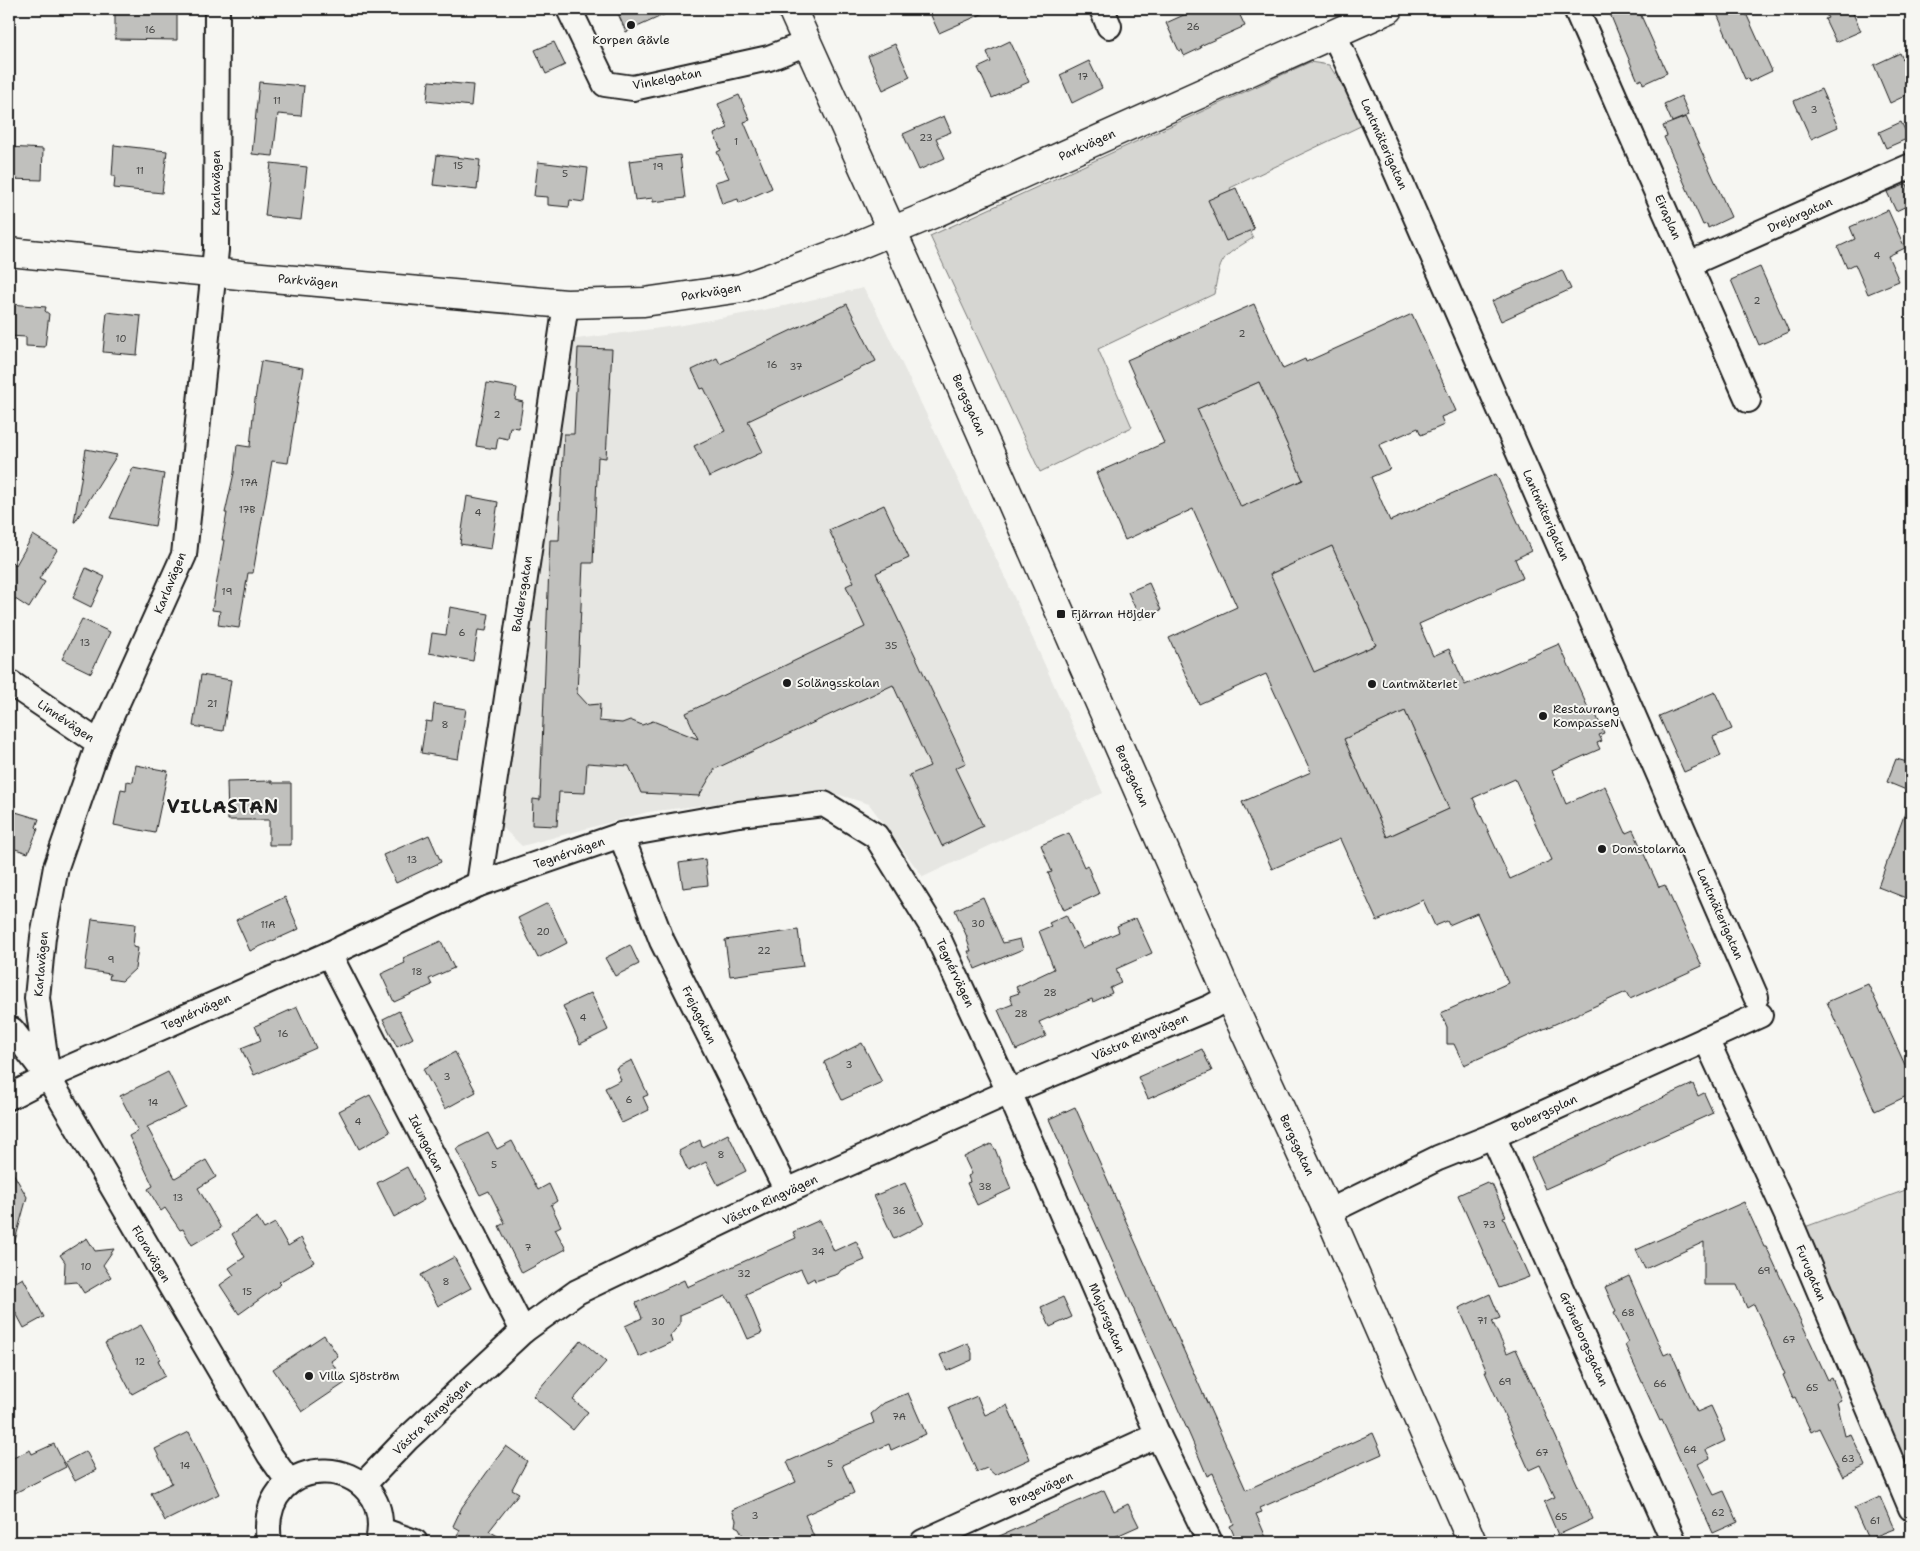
<svg xmlns="http://www.w3.org/2000/svg" width="1920" height="1551" viewBox="0 0 1920 1551" font-family="'Shantell Sans',sans-serif">
  <style>
    .built { fill: #e6e6e2 }
    .green { fill: #d6d6d2; stroke: #797977 }
    .building { fill: #c0c0bd; stroke: #1c1c1c; fill-rule: evenodd }
    .lines { fill: none; stroke-linecap: round; stroke-linejoin: round }
    .street-casing { stroke: #1c1c1c; stroke-width: 28 }
    .secondary-casing { stroke: #1c1c1c; stroke-width: 31 }
    .street { stroke: #f6f6f2; stroke-width: 24 }
    .secondary { stroke: #f6f6f2; stroke-width: 28 }
    .poi-dot { fill: #1c1c1c; stroke: #f6f6f2; stroke-width: 2 }
    .labels { text-anchor: middle; stroke-width: 4; stroke-linejoin: round; paint-order: stroke }
    .number-label { font-size: 10px; fill: #454544 }
    .poi-label { font-size: 12px; fill: #1c1c1c; stroke: #f6f6f2; text-anchor: start }
    .street-label { font-size: 12px; fill: #1c1c1c; stroke: #f6f6f2 }
    .district-label { font-size: 18px; font-weight: bold; letter-spacing: 1px; fill: #1c1c1c; stroke: #f6f6f2 }
  </style>
  <rect width="100%" height="100%" fill="#f6f6f2"/>
  <filter id="ink" filterUnits="userSpaceOnUse"><feTurbulence type="fractalNoise" baseFrequency=".02" numOctaves="2"/><feDisplacementMap in="SourceGraphic" scale="10" xChannelSelector="R" yChannelSelector="G"/><feConvolveMatrix kernelMatrix="1 2 1 2 8 2 1 2 1" color-interpolation-filters="sRGB"/></filter>
  <g filter="url(#ink)">
    <path class="built" d="M863,288L875,308L1004,575L1103,793L923,877L869,804L823,790L648,812L522,846L501,826L569,340L683,325L784,306Z"/>
    <g class="green">
      <path d="M1310,62L1329,65L1367,123L1230,188L1253,238C1220,258 1221,257 1214,294L1098,349L1132,427L1040,472L930,236Z"/>
      <path d="M1259,382L1303,480L1225,514L1181,416Z"/>
      <path d="M1332,546L1376,645L1298,679L1307,656L1277,590L1255,581Z"/>
      <path d="M1405,711L1449,809L1371,844L1380,821L1351,755L1328,746Z"/>
      <path d="M1911,1188V1502L1794,1231Z"/>
    </g>
    <g class="building">
      <path d="M115,9H177V40L115,39Z"/>
      <path d="M616,9H677L626,32Z"/>
      <path d="M928,9H993L939,33Z"/>
      <path d="M1197,9H1237L1245,26L1200,46L1201,48L1184,56L1182,50L1179,51L1166,23Z"/>
      <path d="M1608,9H1638L1667,73L1643,84L1642,79L1638,81Z"/>
      <path d="M1715,9H1744L1772,71L1749,82L1748,78L1745,79Z"/>
      <path d="M1823,9H1851L1861,31L1836,42L1825,19L1828,18Z"/>
      <path d="M1010,41L1029,82L992,98L978,68L991,62L987,52Z"/>
      <path d="M554,42L565,65L546,74L535,50Z"/>
      <path d="M895,44L910,77L883,90L868,56Z"/>
      <path d="M1900,53L1911,77V93L1890,103L1874,65Z"/>
      <path d="M1089,61L1102,88L1072,103L1060,75Z"/>
      <path d="M429,81L473,85L471,106L427,101Z"/>
      <path d="M259,82L304,86L301,116L278,114L273,156L252,154Z"/>
      <path d="M1821,89L1838,127L1811,139L1794,101Z"/>
      <path d="M739,95L750,120L744,122L772,188L739,203L738,199L722,204L715,182L729,178L717,152L721,150L714,134L728,128L718,104Z"/>
      <path d="M1681,96L1689,115L1672,122L1664,104Z"/>
      <path d="M944,116L951,132L936,138L945,158L919,170L903,134Z"/>
      <path d="M1686,117L1731,217L1708,228L1707,224L1703,225L1664,137L1667,136L1663,126Z"/>
      <path d="M1901,122L1909,138L1886,148L1879,132Z"/>
      <path d="M114,145L167,151L162,193L114,188L115,176H112Z"/>
      <path d="M9,147L43,149L42,180L9,179Z"/>
      <path d="M437,155L480,160L477,190L433,185Z"/>
      <path d="M680,155L685,198L653,202V198L635,200L629,161Z"/>
      <path d="M538,162L588,168L584,202L570,200L569,207L548,205V197L534,196Z"/>
      <path d="M271,163L307,167L301,220L265,216Z"/>
      <path d="M1907,184L1911,195V204L1896,211L1887,192Z"/>
      <path d="M1236,188L1254,229L1226,241L1208,200Z"/>
      <path d="M1888,210L1905,248L1888,256L1899,281L1868,294L1855,264L1847,268L1838,247L1855,239L1850,227Z"/>
      <path d="M1760,267L1789,332L1759,345L1731,280Z"/>
      <path d="M1562,270L1571,289L1501,321L1492,301Z"/>
      <path d="M10,304L46,307L45,311L49,314L45,347L26,346V337L9,336Z"/>
      <path d="M847,304L876,361L748,421L763,452L709,477L694,446L725,431L704,388L701,389L692,370L717,358L720,364Z"/>
      <path d="M1254,304L1283,369L1305,359L1306,362L1412,314L1456,411L1441,417L1444,425L1421,435L1418,428L1379,445L1390,469L1371,477L1390,521L1496,474L1531,551L1515,559L1523,578L1419,624L1433,656L1449,649L1465,685L1559,644L1589,710L1593,708L1604,733L1599,735L1602,741L1597,743L1600,749L1552,770L1566,804L1605,786L1626,833L1633,830L1659,887L1665,885L1702,966L1630,999L1626,992L1464,1065L1454,1044H1447V1027L1441,1013L1508,983L1477,913L1449,925L1447,921L1435,926L1423,900L1377,921L1340,839L1272,869L1242,802L1311,772L1266,674L1199,704L1169,638L1237,607L1193,509L1125,540L1096,473L1164,443L1127,360ZM1259,382L1303,480L1241,507L1197,409ZM1332,546L1376,645L1314,672L1270,574ZM1405,711L1449,809L1387,837L1344,739ZM1515,779L1552,860L1510,879L1473,798Z"/>
      <path d="M107,312L141,316L137,355L103,352Z"/>
      <path d="M578,348L612,349L606,458L598,457L593,563H583L577,693L588,705L600,704L599,721L622,723L630,720L642,725L653,721L698,739L686,713L865,627L846,586L854,582L829,530L884,505L909,558L876,573L966,763L955,768L983,826L942,846L909,775L930,766L893,685L715,769L699,796L641,793L629,766L587,763L585,793L559,792L557,826L532,825L533,799L540,800L550,540H559L564,434H574Z"/>
      <path d="M261,361L303,368L288,463L272,461L253,573H248L239,628L218,625L220,611L212,610L224,540H222L227,513H225L234,473L237,445L250,447L254,406Z"/>
      <path d="M487,383L517,388L515,400L523,402L519,428L510,427L508,439L498,437L496,449L476,446Z"/>
      <path d="M86,449L117,455L75,522H74Z"/>
      <path d="M133,468L164,474L155,526L110,518Z"/>
      <path d="M467,496L498,502L491,549L460,544Z"/>
      <path d="M33,535L57,550L39,579L45,582L29,608L9,595V560L16,565Z"/>
      <path d="M86,568L105,577L91,607L73,598Z"/>
      <path d="M1149,583L1161,610L1140,619L1128,592Z"/>
      <path d="M450,607L489,614L486,631L478,630L473,661L429,653L432,633L446,635Z"/>
      <path d="M82,619L110,632L91,673L62,659Z"/>
      <path d="M201,675L231,680L223,731L193,726Z"/>
      <path d="M1715,692L1732,729L1713,737L1721,756L1684,772L1659,716Z"/>
      <path d="M434,704L466,709L458,759L421,753L426,721L432,722Z"/>
      <path d="M1896,759L1911,763V792L1887,782Z"/>
      <path d="M136,765L168,771L155,833L114,825L121,789L126,790L127,781L133,782Z"/>
      <path d="M272,781V783H291V845H269V820H228L227,782Z"/>
      <path d="M1909,802L1911,803V900L1878,887Z"/>
      <path d="M9,810L39,819L36,827L38,829L28,853L9,847Z"/>
      <path d="M1069,833L1084,867L1087,865L1099,894L1064,910L1048,873L1052,872L1041,845Z"/>
      <path d="M429,835L441,862L396,883L383,855Z"/>
      <path d="M705,859L708,885L683,888L679,863Z"/>
      <path d="M285,897L299,929L250,951L236,920Z"/>
      <path d="M983,897L1003,943L1020,939L1023,949L975,969L968,951H971L966,937H967L955,910Z"/>
      <path d="M548,903L567,943L538,958L518,918Z"/>
      <path d="M1066,915L1082,948L1119,932L1117,926L1136,918L1152,953L1116,969L1121,983L1110,988L1112,993L1093,1002L1092,999L1039,1022L1046,1036L1016,1050L998,1010L1013,1004L1010,996L1019,993L1016,987L1054,969L1039,931L1051,926L1049,923Z"/>
      <path d="M92,919L135,924L133,947L138,948L135,969L122,981L109,979L110,974L85,970Z"/>
      <path d="M798,930L803,966L730,976L725,940Z"/>
      <path d="M441,941L454,968L429,979L432,985L394,1002L381,974L405,963L403,958Z"/>
      <path d="M630,945L639,964L615,976L605,958Z"/>
      <path d="M1868,984L1911,1078V1094L1875,1111L1827,1002Z"/>
      <path d="M591,993L608,1030L580,1044L563,1006Z"/>
      <path d="M297,1007L316,1048L254,1075L241,1048L261,1040L255,1026Z"/>
      <path d="M399,1011L413,1038L397,1047L383,1019Z"/>
      <path d="M862,1043L882,1082L842,1100L824,1062Z"/>
      <path d="M1202,1049L1212,1071L1148,1099L1138,1077Z"/>
      <path d="M455,1052L476,1092L445,1109L423,1069Z"/>
      <path d="M632,1060L648,1095L643,1097L649,1110L622,1123L605,1088L621,1080L616,1068Z"/>
      <path d="M168,1072L186,1108L147,1127L175,1178L206,1160L216,1177L198,1188L221,1228L192,1245L183,1229L180,1230L165,1208L161,1211L148,1189L153,1186L129,1136L138,1131L120,1096Z"/>
      <path d="M1693,1084L1698,1096L1704,1093L1713,1113L1545,1189L1531,1158Z"/>
      <path d="M370,1095L390,1132L359,1149L339,1111Z"/>
      <path d="M1075,1107L1246,1490L1373,1433L1382,1454L1260,1508L1262,1512L1256,1514L1268,1542H1237L1230,1526L1234,1524L1213,1473L1207,1476L1191,1438L1049,1119Z"/>
      <path d="M488,1133L497,1149L512,1141L538,1190L549,1184L557,1201L551,1205L561,1226L555,1229L566,1249L522,1273L499,1226L505,1223L489,1191L480,1195L456,1149Z"/>
      <path d="M728,1134L746,1171L718,1185L706,1162L688,1171L679,1151L700,1140L702,1147Z"/>
      <path d="M991,1144L995,1149L1011,1189L977,1205L967,1183L970,1182L968,1176L972,1174L964,1157Z"/>
      <path d="M9,1166L27,1197L14,1244L9,1243Z"/>
      <path d="M407,1167L424,1200L394,1217L377,1183Z"/>
      <path d="M1487,1182L1489,1185L1492,1184L1506,1216L1503,1217L1529,1277L1499,1288L1458,1195Z"/>
      <path d="M905,1183L924,1224L894,1239L874,1196Z"/>
      <path d="M1744,1202L1764,1246H1766L1828,1380L1832,1378L1841,1400L1837,1402L1845,1436L1851,1434L1866,1466L1843,1477L1819,1428L1811,1432L1795,1397L1793,1398L1783,1375L1785,1374L1754,1304L1747,1308L1737,1285H1704V1242L1645,1269L1636,1250Z"/>
      <path d="M257,1217L264,1229L275,1223L288,1246L301,1238L314,1262L279,1282L281,1284L239,1314L220,1285L234,1275L229,1268L245,1257L232,1234Z"/>
      <path d="M820,1220L834,1251L856,1241L865,1260L841,1270L838,1274L815,1281L814,1278L807,1282L801,1269L746,1294L762,1333L748,1339L731,1301L729,1302L726,1296L680,1315V1324L670,1336L672,1342L639,1357L625,1326L642,1318L636,1303L684,1280L687,1287L796,1238L793,1232Z"/>
      <path d="M87,1238L95,1251L114,1249L103,1265L111,1277L84,1293L77,1282L64,1283L65,1262L60,1255Z"/>
      <path d="M454,1257L471,1288L438,1306L421,1275Z"/>
      <path d="M1629,1276L1664,1355L1671,1352L1697,1412L1711,1406L1722,1430H1721L1725,1441L1706,1450L1710,1458L1698,1464L1714,1495L1724,1491L1738,1522L1713,1533L1662,1420L1660,1421L1625,1345L1628,1343L1614,1313L1616,1312L1605,1287Z"/>
      <path d="M23,1278L44,1317L24,1328L9,1300V1286Z"/>
      <path d="M1490,1294L1500,1318L1492,1321L1507,1353L1516,1349L1593,1519L1558,1535L1544,1502L1555,1497L1540,1465L1529,1470L1485,1372H1487L1459,1308Z"/>
      <path d="M1063,1297L1072,1317L1050,1327L1041,1307Z"/>
      <path d="M141,1325L160,1359L158,1360L165,1376L132,1394L105,1343Z"/>
      <path d="M324,1335L338,1356L331,1361L345,1383L302,1412L273,1369Z"/>
      <path d="M581,1340L606,1362L573,1400L588,1412L573,1430L533,1396Z"/>
      <path d="M968,1343L972,1353V1360L947,1371L940,1355Z"/>
      <path d="M908,1393L926,1434L891,1450L889,1444L842,1465L854,1493L805,1515L816,1542H746L739,1528L735,1526L736,1520L732,1510L796,1482L787,1462L874,1423L871,1414L884,1403Z"/>
      <path d="M977,1396L985,1415L1007,1405L1030,1459L995,1475L987,1468L977,1472L949,1408Z"/>
      <path d="M189,1432L219,1494L165,1521L151,1493L172,1483L155,1449Z"/>
      <path d="M54,1444L66,1467L9,1496V1460L30,1450L32,1454Z"/>
      <path d="M506,1446L527,1461L512,1489L519,1493L489,1531L508,1542H469L457,1535L460,1530L453,1526L462,1507Z"/>
      <path d="M86,1451L96,1470L75,1481L65,1462Z"/>
      <path d="M1104,1490L1114,1511L1128,1504L1139,1526L1103,1542H986Z"/>
      <path d="M1880,1497L1894,1529L1868,1539L1854,1508Z"/>
    </g>
    <g class="lines">
      <defs>
        <g id="street">
          <path d="M569,9L605,84L633,88L769,58L807,43"/>
          <path d="M1102,9L1109,26"/>
          <path d="M1576,9L1748,400"/>
          <path d="M1334,34L1388,153L1756,997"/>
          <path d="M1689,264L1911,166"/>
          <path d="M9,682L99,743"/>
          <path d="M621,835L662,941L787,1191"/>
          <path d="M479,884L566,304"/>
          <path d="M329,954L523,1331"/>
          <path d="M9,1030H12L48,1077L269,1454L289,1482"/>
          <path d="M1706,1039L1794,1231L1911,1508"/>
          <path d="M48,1077L37,998L43,937L56,867L99,743L184,555L216,250L217,9"/>
          <path d="M9,1097L48,1077L329,954L479,884L621,835L739,814L824,804L876,836L936,933L1009,1092L1158,1435L1210,1542"/>
          <path d="M1493,1136L1674,1542"/>
          <path d="M1328,1212L1438,1158L1493,1136L1760,1015"/>
          <path d="M363,1485L407,1439L523,1331L577,1292L787,1191L1009,1092L1211,1007L1229,997"/>
          <path d="M381,1530L415,1542"/>
          <path d="M269,1542C255,1444 398,1452 378,1542"/>
          <path d="M923,1542L1158,1435"/>
        </g>
        <g id="secondary">
          <path d="M792,9L910,271L1229,997L1328,1212L1472,1542"/>
          <path d="M9,252L250,276L566,304L644,302L742,288L849,249L935,213L1389,9"/>
        </g>
      </defs>
      <use href="#street" class="street-casing"/>
      <use href="#secondary" class="secondary-casing"/>
      <use href="#street" class="street"/>
      <use href="#secondary" class="secondary"/>
    </g>
  </g>
  <g class="poi-dot">
    <circle cx="631" cy="25" r="5"/>
    <rect x="1056" y="609" width="10" height="10" rx="2.5"/>
    <circle cx="787" cy="683" r="5"/>
    <circle cx="1372" cy="684" r="5"/>
    <circle cx="1543" cy="716" r="5"/>
    <circle cx="1602" cy="849" r="5"/>
    <circle cx="309" cy="1376" r="5"/>
  </g>
  <g class="labels">
    <g class="number-label">
      <text x="1193" y="30">26</text>
      <text x="150" y="33">16</text>
      <text x="1083" y="80">17</text>
      <text x="277" y="104">11</text>
      <text x="1814" y="113">3</text>
      <text x="926" y="141">23</text>
      <text x="736" y="145">1</text>
      <text x="458" y="169">15</text>
      <text x="658" y="170">19</text>
      <text x="140" y="174">11</text>
      <text x="565" y="177">5</text>
      <text x="1877" y="259">4</text>
      <text x="1757" y="304">2</text>
      <text x="1242" y="337">2</text>
      <text x="121" y="342">10</text>
      <text x="772" y="368">16</text>
      <text x="796" y="370">37</text>
      <text x="497" y="418">2</text>
      <text x="249" y="486">17A</text>
      <text x="247" y="513">17B</text>
      <text x="478" y="516">4</text>
      <text x="227" y="595">19</text>
      <text x="462" y="636">6</text>
      <text x="85" y="646">13</text>
      <text x="891" y="649">35</text>
      <text x="212" y="707">21</text>
      <text x="445" y="728">8</text>
      <text x="412" y="863">13</text>
      <text x="978" y="927">30</text>
      <text x="268" y="928">11A</text>
      <text x="543" y="935">20</text>
      <text x="764" y="954">22</text>
      <text x="111" y="963">9</text>
      <text x="417" y="975">18</text>
      <text x="1050" y="996">28</text>
      <text x="1021" y="1017">28</text>
      <text x="583" y="1021">4</text>
      <text x="283" y="1037">16</text>
      <text x="849" y="1068">3</text>
      <text x="447" y="1080">3</text>
      <text x="629" y="1103">6</text>
      <text x="153" y="1106">14</text>
      <text x="358" y="1125">4</text>
      <text x="721" y="1158">8</text>
      <text x="494" y="1168">5</text>
      <text x="985" y="1190">38</text>
      <text x="178" y="1201">13</text>
      <text x="899" y="1214">36</text>
      <text x="1489" y="1228">73</text>
      <text x="528" y="1251">7</text>
      <text x="818" y="1255">34</text>
      <text x="86" y="1270">10</text>
      <text x="1764" y="1274">69</text>
      <text x="744" y="1277">32</text>
      <text x="446" y="1285">8</text>
      <text x="247" y="1295">15</text>
      <text x="1628" y="1316">68</text>
      <text x="1482" y="1324">71</text>
      <text x="658" y="1325">30</text>
      <text x="1789" y="1343">67</text>
      <text x="140" y="1365">12</text>
      <text x="1505" y="1385">69</text>
      <text x="1660" y="1387">66</text>
      <text x="1812" y="1391">65</text>
      <text x="899" y="1420">7A</text>
      <text x="1690" y="1453">64</text>
      <text x="1542" y="1456">67</text>
      <text x="1848" y="1462">63</text>
      <text x="830" y="1467">5</text>
      <text x="185" y="1469">14</text>
      <text x="1718" y="1516">62</text>
      <text x="755" y="1519">3</text>
      <text x="1561" y="1520">65</text>
      <text x="1875" y="1524">61</text>
    </g>
    <g class="poi-label">
      <text x="631" y="44" text-anchor="middle">Korpen Gävle</text>
      <text x="1071" y="618">Fjärran Höjder</text>
      <text x="797" y="687">Solängsskolan</text>
      <text x="1382" y="688">Lantmäteriet</text>
      <text x="1553" y="713">Restaurang<tspan x="1553" dy="14">KompasseN</tspan></text>
      <text x="1612" y="853">Domstolarna</text>
      <text x="319" y="1380">Villa Sjöström</text>
    </g>
    <g class="street-label">
      <text transform="translate(667 79) rotate(-11)" y="4">Vinkelgatan</text>
      <text transform="translate(1384 144) rotate(66)" y="4">Lantmäterigatan</text>
      <text transform="translate(1087 145) rotate(-24)" y="4">Parkvägen</text>
      <text transform="translate(216 183) rotate(-90)" y="4">Karlavägen</text>
      <text transform="translate(1800 215) rotate(-24)" y="4">Drejargatan</text>
      <text transform="translate(1668 217) rotate(66)" y="4">Eiraplan</text>
      <text transform="translate(308 281) rotate(5)" y="4">Parkvägen</text>
      <text transform="translate(711 292) rotate(-9)" y="4">Parkvägen</text>
      <text transform="translate(969 405) rotate(66)" y="4">Bergsgatan</text>
      <text transform="translate(1546 515) rotate(66)" y="4">Lantmäterigatan</text>
      <text transform="translate(170 583) rotate(-68)" y="4">Karlavägen</text>
      <text transform="translate(522 594) rotate(-81)" y="4">Baldersgatan</text>
      <text transform="translate(66 721) rotate(34)" y="4">Linnévägen</text>
      <text transform="translate(1132 776) rotate(66)" y="4">Bergsgatan</text>
      <text transform="translate(569 853) rotate(-19)" y="4">Tegnérvägen</text>
      <text transform="translate(1720 914) rotate(66)" y="4">Lantmäterigatan</text>
      <text transform="translate(41 964) rotate(-85)" y="4">Karlavägen</text>
      <text transform="translate(955 973) rotate(65)" y="4">Tegnérvägen</text>
      <text transform="translate(196 1012) rotate(-24)" y="4">Tegnérvägen</text>
      <text transform="translate(699 1015) rotate(64)" y="4">Frejagatan</text>
      <text transform="translate(1140 1037) rotate(-23)" y="4">Västra Ringvägen</text>
      <text transform="translate(1544 1113) rotate(-25)" y="4">Bobergsplan</text>
      <text transform="translate(426 1143) rotate(63)" y="4">Idungatan</text>
      <text transform="translate(1297 1145) rotate(65)" y="4">Bergsgatan</text>
      <text transform="translate(770 1200) rotate(-25)" y="4">Västra Ringvägen</text>
      <text transform="translate(151 1254) rotate(59)" y="4">Floravägen</text>
      <text transform="translate(1811 1273) rotate(67)" y="4">Furugatan</text>
      <text transform="translate(1107 1318) rotate(67)" y="4">Majorsgatan</text>
      <text transform="translate(1584 1339) rotate(66)" y="4">Gröneborgsgatan</text>
      <text transform="translate(432 1417) rotate(-44)" y="4">Västra Ringvägen</text>
      <text transform="translate(1041 1489) rotate(-24)" y="4">Bragevägen</text>
    </g>
    <g class="district-label">
      <text x="223" y="813">VILLASTAN</text>
    </g>
  </g>
  <rect width="1920" height="1551" fill="none" stroke="#f6f6f2" stroke-width="30"/>
  <rect x="15" y="15" width="1890" height="1521" fill="none" stroke="#1c1c1c" stroke-width="2" filter="url(#ink)"/>
</svg>
